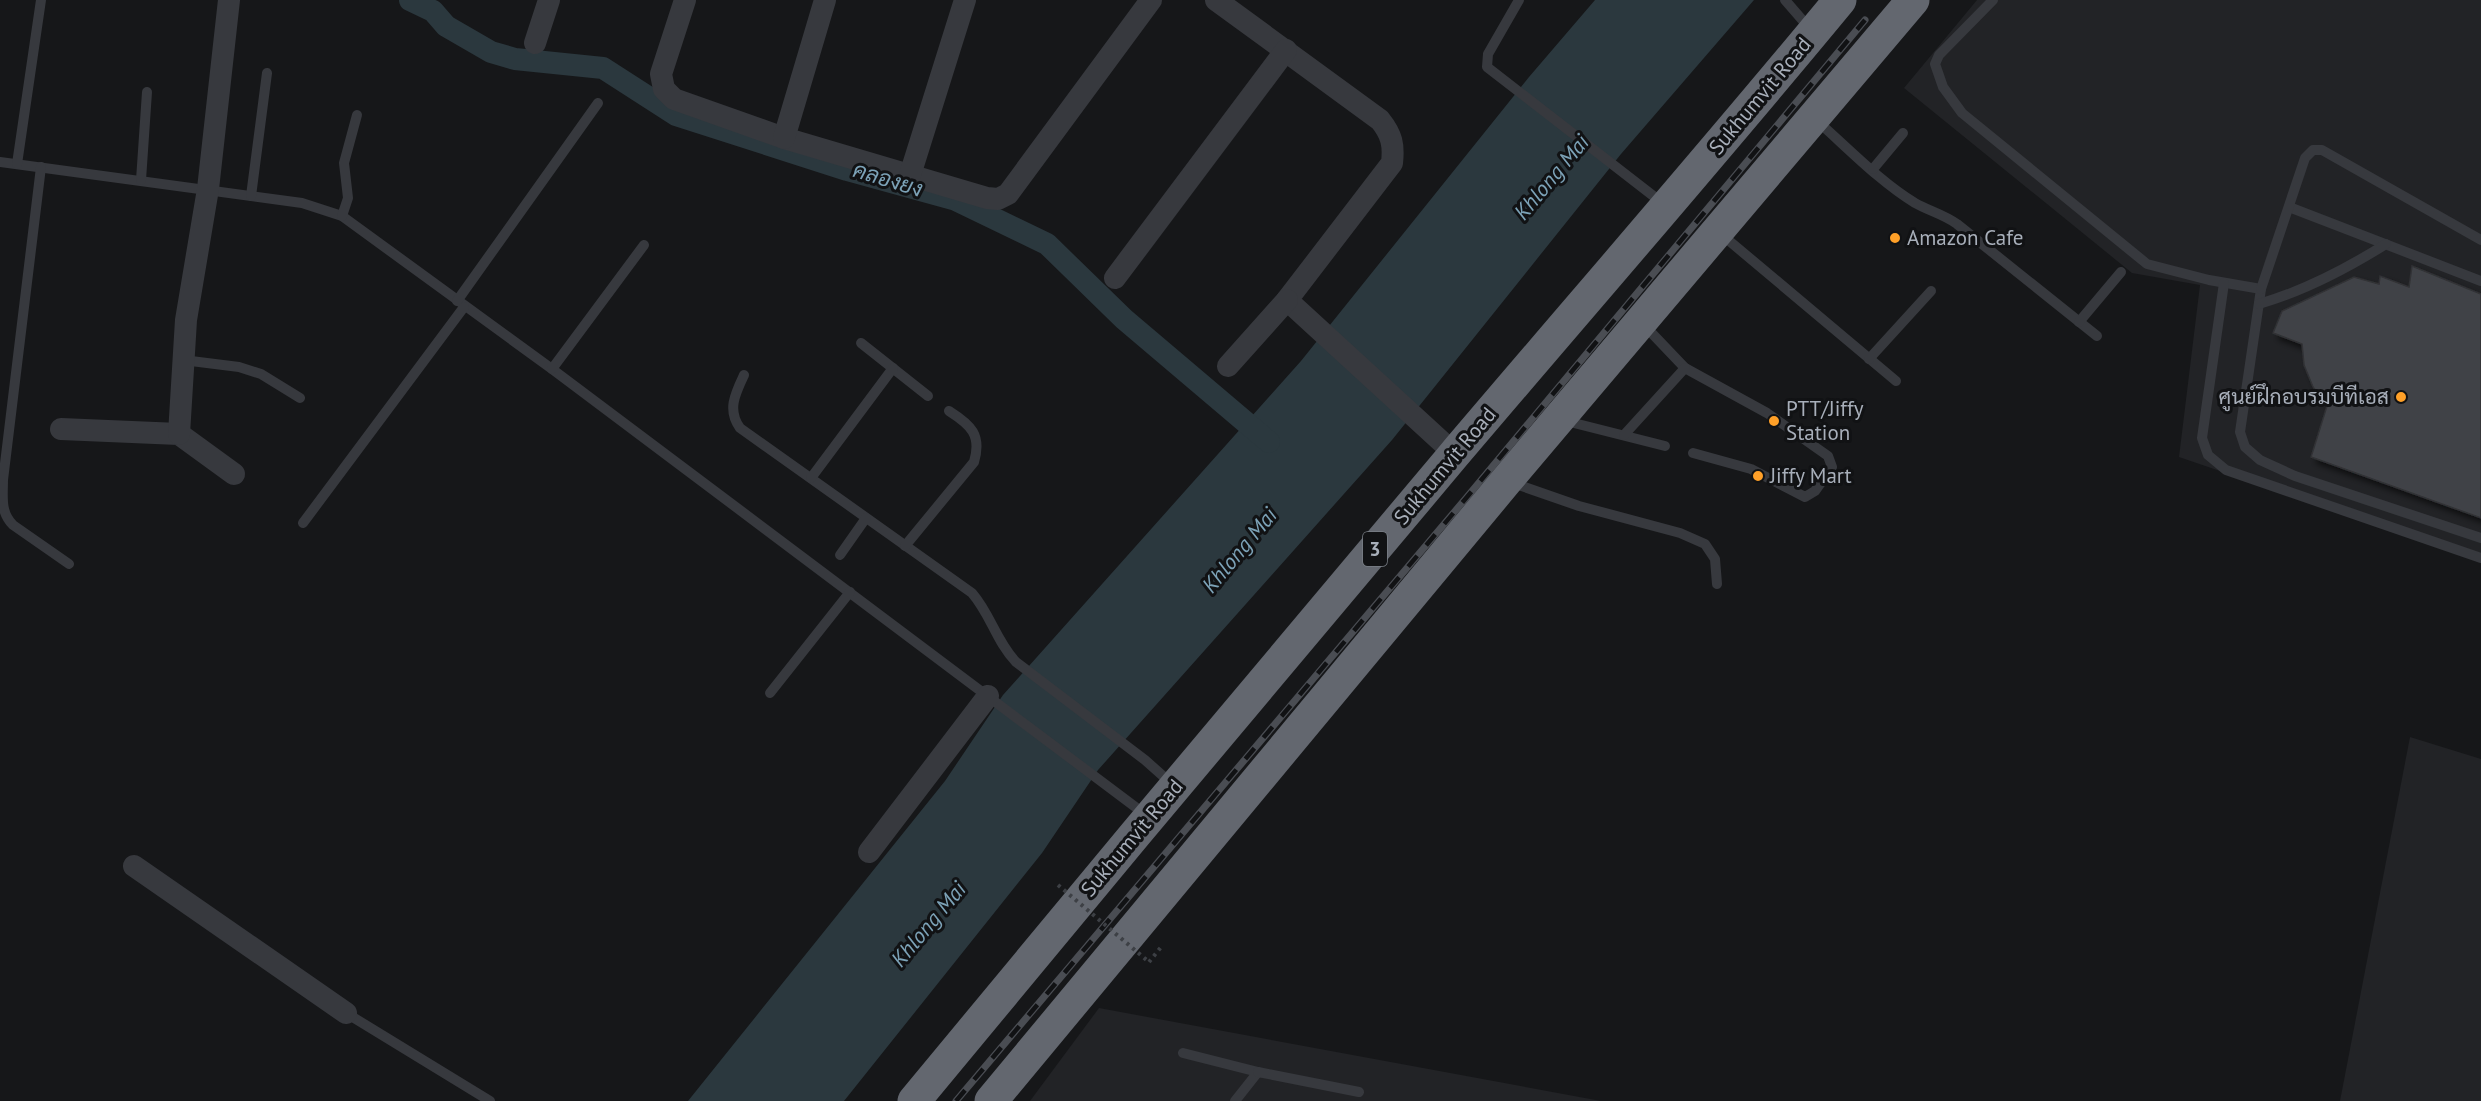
<svg xmlns="http://www.w3.org/2000/svg" width="2481" height="1101" viewBox="0 0 2481 1101" font-family="'PT Sans',Sarabun,sans-serif">
  <style>
    .built { fill: #222326 }
    .water { fill: #2b383e }
    .lines { fill: none; stroke-linecap: round; stroke-linejoin: round }
    .canal { stroke: #2b383e; stroke-width: 22 }
    .building { fill: #404246; stroke: #303135; stroke-width: 1.5; filter: url(#shadow) }
    .path { stroke: #3d4045; stroke-width: 4; stroke-dasharray: 3 4.5; stroke-linecap: butt }
    .lane { stroke: #37393e; stroke-width: 10 }
    .street { stroke: #37393e; stroke-width: 22 }
    .highway { stroke: #63676f; stroke-width: 33 }
    .rail-casing { stroke: #4a4d53; stroke-width: 7 }
    .rail { stroke: #111214; stroke-width: 4.5; stroke-dasharray: 14; stroke-linecap: butt }
    .path-bridge { stroke: #3d4045; stroke-width: 4; stroke-dasharray: 3 4.5; stroke-linecap: butt }
    .poi-dot { fill: #ffa028; stroke: #111214; stroke-width: 2 }
    .labels { text-anchor: middle; stroke-width: 6; stroke-linejoin: round; paint-order: stroke }
    .shield { fill: #111214; stroke: #7b8088; stroke-width: 1.5 }
    .shield-label { font-size: 20px; font-weight: bold; fill: #a8afba }
    .street-label { font-size: 21px; fill: #a8afba; stroke: #111214 }
    .poi-label { font-size: 21px; fill: #a8afba; stroke: #111214; text-anchor: start }
    .water-label { font-size: 22px; font-style: italic; fill: #7ca2b7; stroke: #111214 }
  </style>
  <defs>
    <filter id="shadow"><feDropShadow dx="5.5" dy="5.5" stdDeviation="3" flood-color="#0009"/></filter>
  </defs>
  <rect width="100%" height="100%" fill="#161719"/>
  <g class="built">
    <path d="M1977,0H2481V560L2179,457L2200,285L2132,273L1904,88Z"/>
    <path d="M2410,737L2481,759V1101H2340Z"/>
    <path d="M1099,1008L1601,1101H1030Z"/>
  </g>
  <path class="water" d="M1595,0H1754L1621,154L1392,440L1098,770L1042,853L844,1101H688L945,781L1003,695L1301,361L1529,77Z"/>
  <g class="lines">
    <path class="canal" d="M410,0L433,11L446,26L491,52L515,59L603,68L676,115L847,170L956,200L1047,244L1124,319L1269,442"/>
  </g>
  <path class="building" d="M2412,266L2481,294V518L2311,457L2327,406L2313,387L2304,365L2302,344L2273,333L2282,311L2354,277L2379,284L2380,276L2409,287Z"/>
  <g class="lines">
    <path class="path" d="M1149,962L1162,946"/>
    <g class="lane">
      <path d="M1519,0L1488,54L1487,67L1665,205"/>
      <path d="M1785,0L1811,30"/>
      <path d="M1993,0L1939,55L1935,64L1943,87L1962,113L2147,264L2209,280L2261,289L2240,432L2245,447L2260,460L2295,476L2481,538"/>
      <path d="M1815,119C1847,147 1879,181 1915,203C1929,211 1943,214 1957,224L2097,336"/>
      <path d="M0,162L302,203L342,216L552,369L1146,815"/>
      <path d="M17,164L41,0"/>
      <path d="M41,167L3,480C3,497 0,512 13,525L69,564"/>
      <path d="M1873,169L1903,133"/>
      <path d="M141,180L147,92"/>
      <path d="M251,196L267,73"/>
      <path d="M2289,207L2481,281"/>
      <path d="M342,216L348,198L344,163L357,115"/>
      <path d="M1721,234L1896,381"/>
      <path d="M2224,283L2202,438L2208,455L2226,470L2481,558"/>
      <path d="M2261,289L2305,158L2313,150H2322L2481,240"/>
      <path d="M457,301L598,103"/>
      <path d="M2259,304C2304,291 2346,269 2386,244"/>
      <path d="M2079,322L2121,272"/>
      <path d="M1644,325L1685,368L1767,413L1828,456L1832,467L1815,491L1805,497L1751,469L1693,453"/>
      <path d="M861,343L928,396"/>
      <path d="M1869,359L1931,291"/>
      <path d="M183,360L239,367L261,374L300,398"/>
      <path d="M552,369L644,245"/>
      <path d="M744,375C735,394 727,410 740,428L972,593C991,615 996,641 1016,662L1145,760L1172,784"/>
      <path d="M1562,420L1665,446"/>
      <path d="M1624,435L1685,368"/>
      <path d="M811,478L893,368"/>
      <path d="M1510,482L1579,506L1680,533L1705,544L1715,559L1717,584"/>
      <path d="M303,523L464,307"/>
      <path d="M905,546L974,462C982,435 971,425 949,411"/>
      <path d="M840,555L866,518"/>
      <path d="M770,693L850,592"/>
      <path d="M346,1013L490,1101"/>
      <path d="M1183,1053L1258,1072L1235,1101"/>
      <path d="M1258,1072L1359,1092"/>
    </g>
    <g class="street">
      <path d="M685,0L661,74L664,89L674,99L784,138L987,198L998,199L1008,194L1151,0"/>
      <path d="M1216,0L1380,120C1392,135 1394,145 1392,163L1287,300L1455,454"/>
      <path d="M535,43L549,0"/>
      <path d="M784,138L825,0"/>
      <path d="M910,175L965,0"/>
      <path d="M1115,278L1286,50"/>
      <path d="M1228,366L1287,300"/>
      <path d="M61,429L179,434L234,474"/>
      <path d="M179,434L186,320L208,189L229,0"/>
      <path d="M869,852L988,696"/>
      <path d="M134,866L346,1013"/>
    </g>
    <g class="highway">
      <path d="M914,1101C1092,885 1271,671 1452,457C1581,305 1713,154 1840,0"/>
      <path d="M991,1101L1506,481L1913,0"/>
    </g>
    <defs>
      <path id="rail" d="M956,1101L1467,497L1865,20"/>
    </defs>
    <use href="#rail" class="rail-casing"/>
    <use href="#rail" class="rail"/>
    <path class="path-bridge" d="M1058,885L1149,962"/>
  </g>
  <g class="poi-dot">
    <circle cx="1895" cy="238" r="6"/>
    <circle cx="2401" cy="397" r="6"/>
    <circle cx="1774" cy="421" r="6"/>
    <circle cx="1758" cy="476" r="6"/>
  </g>
  <g class="labels">
    <rect class="shield" x="1363" y="532" width="24" height="34" rx="4.5"/>
    <g class="shield-label">
      <text x="1375" y="556">3</text>
    </g>
    <g class="street-label">
      <text transform="translate(1760 96) rotate(-50)" y="7">Sukhumvit Road</text>
      <text transform="translate(1445 466) rotate(-50)" y="7">Sukhumvit Road</text>
      <text transform="translate(1132 838) rotate(-50)" y="7">Sukhumvit Road</text>
    </g>
    <g class="poi-label">
      <text x="1907" y="245">Amazon Cafe</text>
      <text x="2389" y="404" text-anchor="end">ศูนย์ฝึกอบรมบีทีเอส</text>
      <text x="1786" y="416">PTT/Jiffy<tspan x="1786" dy="24">Station</tspan></text>
      <text x="1770" y="483">Jiffy Mart</text>
    </g>
    <g class="water-label">
      <text transform="translate(1551 177) rotate(-50)" y="8">Khlong Mai</text>
      <text transform="translate(888 179) rotate(17)" y="8">คลองยง</text>
      <text transform="translate(1239 550) rotate(-50)" y="8">Khlong Mai</text>
      <text transform="translate(928 924) rotate(-50)" y="8">Khlong Mai</text>
    </g>
  </g>
</svg>
